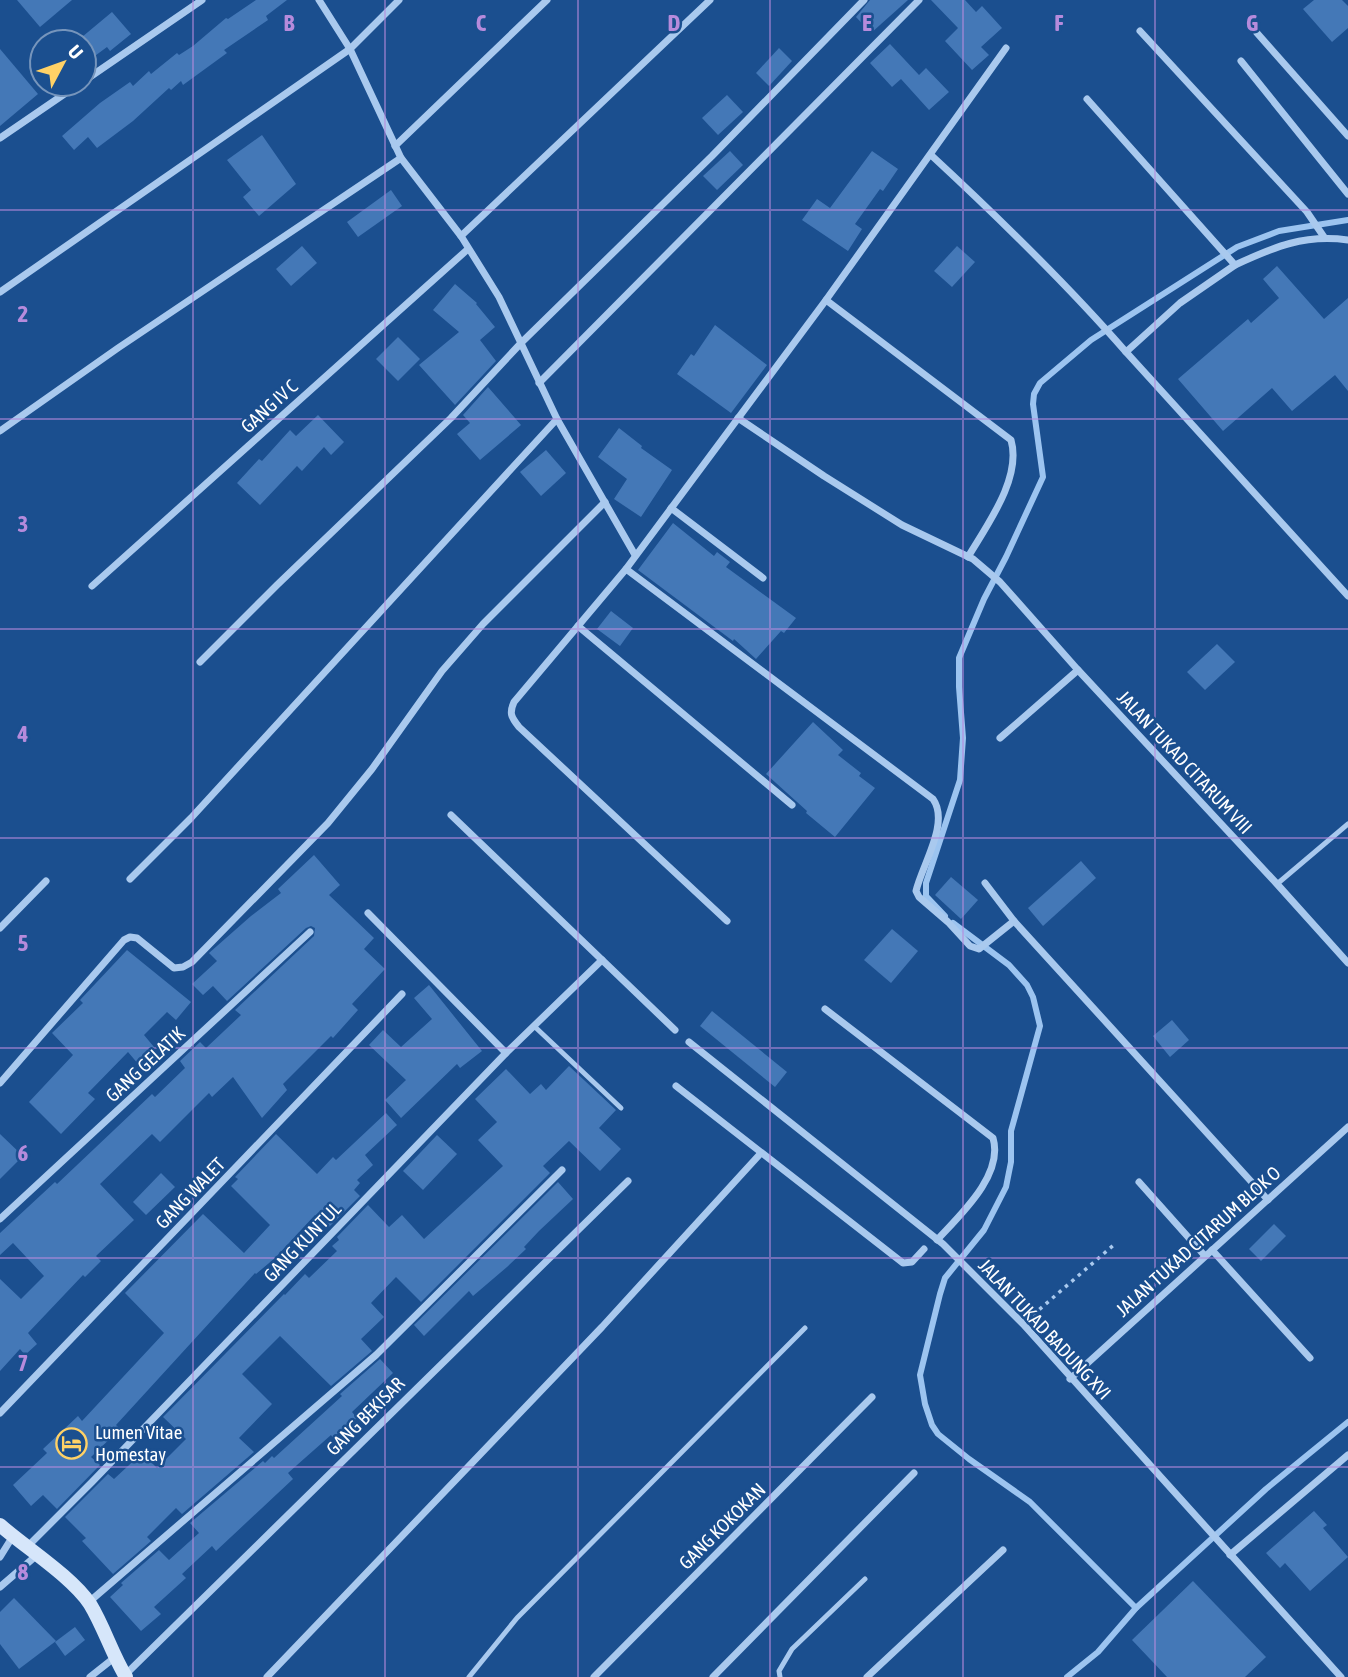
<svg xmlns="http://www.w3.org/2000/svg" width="1348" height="1677" viewBox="0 0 1348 1677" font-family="'Asap Condensed',sans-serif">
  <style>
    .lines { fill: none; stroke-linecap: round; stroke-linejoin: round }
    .stream { stroke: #9cc4f0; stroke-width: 6 }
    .building { fill: #4478b7 }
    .path { stroke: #a9c9ee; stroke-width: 3.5; stroke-dasharray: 3.5 5; stroke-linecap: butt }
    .lane { stroke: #a9c9ee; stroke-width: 5 }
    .street { stroke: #a9c9ee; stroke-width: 7 }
    .secondary { stroke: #d6e6fa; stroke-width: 14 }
    .grid { fill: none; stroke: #b68bdc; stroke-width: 2; stroke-opacity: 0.55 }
    .labels { text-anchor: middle; stroke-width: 5; stroke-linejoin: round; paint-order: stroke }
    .street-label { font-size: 19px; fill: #fff; stroke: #1b4f8f }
    .poi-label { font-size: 19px; fill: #fff; stroke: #1b4f8f; text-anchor: start }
    .grid-label { font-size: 23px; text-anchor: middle; font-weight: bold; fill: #b68bdc; stroke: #1b4f8f; stroke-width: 5; stroke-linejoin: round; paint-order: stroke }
  </style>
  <rect width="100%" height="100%" fill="#1b4f8f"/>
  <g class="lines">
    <g class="stream">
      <path d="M945,916L926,896V883L960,780L963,738L959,687V658L984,599L1006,557L1043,477L1033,404L1034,394L1040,383L1091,340L1237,247L1279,231L1348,220"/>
      <path d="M953,923L1009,965L1027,985L1033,997L1040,1026L1011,1131V1162L1006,1187L984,1230L945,1278L940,1294L920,1375L925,1404L932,1425L938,1434L969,1459L1030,1502L1136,1608"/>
      <path d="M1067,1677L1098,1652L1136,1608L1266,1489L1348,1422"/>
    </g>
  </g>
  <g class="building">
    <path d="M17,0H72L40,27Z"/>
    <path d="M256,0H287L266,16L268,20L224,50L227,53L183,85L181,81L171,90L169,88L133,121L97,148L88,137L74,150L62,136L100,103L130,82L133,86L149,71L151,74L177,53L179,55L193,46L226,18L228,19Z"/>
    <path d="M870,0H908L871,33L856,17Z"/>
    <path d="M931,0H965L976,12L982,6L1002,28L981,47L989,55L972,70L945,41L958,28Z"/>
    <path d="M1314,0H1342L1348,6V28L1332,42L1303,9Z"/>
    <path d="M112,12L131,34L110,51L107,47L84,64V42H76Z"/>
    <path d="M890,44L919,75L926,68L949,92L929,110L901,79L892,87L870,63Z"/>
    <path d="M779,48L792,61L769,86L756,73Z"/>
    <path d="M0,49L38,94L0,126Z"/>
    <path d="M727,95L743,112L718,135L702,118Z"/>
    <path d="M262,135L296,184L259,216L243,197L251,190L227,160Z"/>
    <path d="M730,151L743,165L717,190L703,176Z"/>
    <path d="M872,151L898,169L883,191L880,189L855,224L862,229L848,251L802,220L817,199L830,208Z"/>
    <path d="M391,190L402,206L358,237L347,222Z"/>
    <path d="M302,246L317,263L291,286L276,269Z"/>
    <path d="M957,246L975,262L952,287L934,271Z"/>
    <path d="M1277,266L1324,319L1348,298V391L1335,375L1292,411L1272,388L1223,431L1178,379L1248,319L1251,323L1279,298L1263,279Z"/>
    <path d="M455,284L477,303L476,304L495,327L480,340L496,361L455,405L419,365L459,332L433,310Z"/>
    <path d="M715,325L767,365L731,413L677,374L691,354L694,356Z"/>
    <path d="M398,337L420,359L398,381L376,359Z"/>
    <path d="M488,387L521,425L480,460L457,434L470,423L463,415Z"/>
    <path d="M318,415L344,442L331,455L324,447L302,471L297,466L260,505L237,483L259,459L262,461L290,430L296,436Z"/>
    <path d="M619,428L642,446L641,448L672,470L641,517L614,499L627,479L598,457Z"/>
    <path d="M546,450L566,473L541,496L520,472Z"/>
    <path d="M673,523L714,556L717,552L730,562L726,567L796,618L784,633L781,631L756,659L734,639L733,641L638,570Z"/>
    <path d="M611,611L633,628L620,646L597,629Z"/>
    <path d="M1217,644L1235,662L1205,690L1187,672Z"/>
    <path d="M813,722L843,750L838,755L861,773L859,776L875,788L835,837L806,813L807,811L766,774Z"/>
    <path d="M314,855L340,885L329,895L374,938L364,949L385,969L352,1004L358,1010L333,1038L331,1036L283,1084L287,1090L262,1118L233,1077L212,1097L209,1093L160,1142L152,1134L100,1184L134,1220L96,1256L101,1261L85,1277L83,1275L28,1333L37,1344L25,1355L20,1349L0,1371V1279L21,1299L44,1276L13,1243L0,1255V1233L55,1182L57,1184L152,1094L155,1097L185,1068L180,1061L200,1042L206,1048L241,1015L235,1010L314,936L315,928L311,926L306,928L227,1001L213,986L203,995L192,984L217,961L209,953L251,916L281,893L278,889Z"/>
    <path d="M1081,861L1096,878L1043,926L1028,908Z"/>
    <path d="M951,877L978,900L961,919L935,895Z"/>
    <path d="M892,929L918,951L891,983L864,960Z"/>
    <path d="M127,950L191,1002L176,1020L167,1012L144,1035L154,1047L139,1065L128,1052L88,1093L95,1099L61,1134L29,1102L73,1055L52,1033L83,1003L80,1000Z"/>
    <path d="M429,985L482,1051L460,1068L457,1064L401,1118L385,1100L406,1080L369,1045L383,1030L401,1047L432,1019L414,998Z"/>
    <path d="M712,1011L787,1072L775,1087L700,1026Z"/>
    <path d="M1172,1020L1189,1040L1170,1057L1153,1036Z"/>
    <path d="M569,1066L616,1110L599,1128L621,1149L600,1171L569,1141L543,1166L550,1173L421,1302L396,1277L371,1303L384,1317L361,1339L372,1351L331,1386L280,1336L242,1374L272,1404L239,1438L254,1452L182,1514L176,1508L147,1537L151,1541L113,1574L82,1541L86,1538L65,1517L108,1474L114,1479L142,1453L157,1468L186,1439L163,1417L284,1294L285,1295L305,1274L309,1278L337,1251L332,1246L339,1240L337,1237L368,1205L389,1227L402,1215L424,1239L503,1166L478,1140L497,1122L475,1099L506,1069L530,1094L541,1084L546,1090Z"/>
    <path d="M386,1113L397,1125L365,1155L373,1165L357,1180L360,1183L354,1190L360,1196L328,1228L315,1215L275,1258L256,1274L255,1273L116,1425L120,1429L91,1457L100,1465L57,1509L43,1495L31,1506L13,1485L47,1453L43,1449L78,1416L82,1421L164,1333L125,1293L203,1214L244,1253L270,1225L231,1186L238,1179L235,1177L276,1134L317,1174L333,1157L336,1160Z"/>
    <path d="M0,1134L23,1156L0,1179Z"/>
    <path d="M437,1135L457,1154L423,1190L403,1171Z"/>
    <path d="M161,1173L175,1187L146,1215L133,1202Z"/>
    <path d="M558,1182L573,1199L539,1231L524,1247L526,1249L507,1267L473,1296L469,1291L424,1336L414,1325Z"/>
    <path d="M1274,1224L1286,1236L1261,1261L1249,1249Z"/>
    <path d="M380,1359L393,1373L352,1412L357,1418L333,1438L331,1435L288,1473L293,1479L216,1551L212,1546L182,1574L186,1578L154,1607L161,1614L141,1631L110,1597L123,1585L121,1583L159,1550L169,1560L199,1533L190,1523L263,1461L265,1463L272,1456L274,1458L342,1396L340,1394Z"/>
    <path d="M1314,1511L1327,1525L1323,1528L1348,1557L1310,1591L1285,1563L1280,1568L1266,1553Z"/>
    <path d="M1193,1581L1266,1657L1245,1677H1167L1132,1640Z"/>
    <path d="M14,1598L56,1641L19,1669L0,1644V1612Z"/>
    <path d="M75,1627L85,1640L65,1656L55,1642Z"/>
  </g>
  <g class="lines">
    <path class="path" d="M1033,1315L1116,1243"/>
    <g class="lane">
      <path d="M1277,884L1348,824"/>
      <path d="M534,1026L621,1108"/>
      <path d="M469,1677L517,1618L805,1328"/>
      <path d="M780,1677L779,1671L792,1649L865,1579"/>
    </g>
    <g class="street">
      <path d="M319,0L350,49L401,158L461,236L499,297L557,419L635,555"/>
      <path d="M1140,31L1307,212L1324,237"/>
      <path d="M1257,33L1348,136"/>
      <path d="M1241,61L1348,194"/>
      <path d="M84,81L202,0"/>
      <path d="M1087,99L1235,265C1274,247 1304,234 1348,240"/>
      <path d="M0,138L79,84"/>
      <path d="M395,146L547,0"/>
      <path d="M931,155C999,218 1065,282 1126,352L1348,596"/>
      <path d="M461,236L710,0"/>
      <path d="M0,292L350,49L399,0"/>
      <path d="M826,300L1011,440C1022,478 987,525 968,557"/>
      <path d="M1126,352L1180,303L1235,265"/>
      <path d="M539,383L919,0"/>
      <path d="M738,418L824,476L902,525L973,559L1000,582L1078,670L1277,884L1348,963"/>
      <path d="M0,431L118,348L401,158"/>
      <path d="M671,508L763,578"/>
      <path d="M626,569L933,799C950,823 922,865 916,891L919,897L948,922L970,946L979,949L1014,921"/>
      <path d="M92,586L468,249"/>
      <path d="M578,626L792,805"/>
      <path d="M200,662L277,585L451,418L522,342L712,156L864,0"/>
      <path d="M1000,738L1078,670"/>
      <path d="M451,815L675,1030"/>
      <path d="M130,879L191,818L557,419"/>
      <path d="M985,883L1014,921L1268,1200"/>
      <path d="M368,913L506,1053"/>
      <path d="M727,921L519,727C511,717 509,713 514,702L626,569L826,300L1006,48"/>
      <path d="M0,928L46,881"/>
      <path d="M825,1009L993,1138C1004,1175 960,1215 937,1240"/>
      <path d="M689,1042L943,1244L1023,1324L1341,1677"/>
      <path d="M0,1083L124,940L130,937L137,938L174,968L183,967L192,962L328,823L372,769L442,671L483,624L605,502"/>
      <path d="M676,1086L903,1263L912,1262L924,1249"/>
      <path d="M1139,1182L1205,1256"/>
      <path d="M0,1219L310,932"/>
      <path d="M1212,1250L1310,1358"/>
      <path d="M1070,1379L1348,1127"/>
      <path d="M0,1413L402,994"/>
      <path d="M27,1547L92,1482L506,1053L602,960"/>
      <path d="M1230,1555L1348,1455"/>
      <path d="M0,1557L13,1536"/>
      <path d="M0,1587L37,1555"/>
      <path d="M89,1602L376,1355L562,1170"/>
      <path d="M125,1675L628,1181"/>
      <path d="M90,1677L114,1658"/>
      <path d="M267,1677L602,1327L761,1153"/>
      <path d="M594,1677L872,1397"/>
      <path d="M713,1677L914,1473"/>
      <path d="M867,1677L1003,1550"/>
    </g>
    <path class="secondary" d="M0,1525C26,1548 71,1576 90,1604C104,1627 112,1654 126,1677"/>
  </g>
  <path class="grid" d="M193,0V1677M385,0V1677M578,0V1677M770,0V1677M963,0V1677M1155,0V1677M0,210H1348M0,419H1348M0,629H1348M0,838H1348M0,1048H1348M0,1258H1348M0,1467H1348"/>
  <defs>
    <symbol id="hotel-ring" viewBox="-11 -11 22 22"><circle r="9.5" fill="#1b4f8f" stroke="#ffd166" stroke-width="1.5"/><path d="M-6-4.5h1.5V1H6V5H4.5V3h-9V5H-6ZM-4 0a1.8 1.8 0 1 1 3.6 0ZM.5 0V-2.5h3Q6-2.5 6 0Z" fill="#ffd166"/></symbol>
  </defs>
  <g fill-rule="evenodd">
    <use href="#hotel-ring" x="54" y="1426" width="35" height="35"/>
  </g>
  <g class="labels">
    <g class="street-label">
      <text transform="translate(269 406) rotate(-42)" y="7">GANG IV C</text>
      <text transform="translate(1185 762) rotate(47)" y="7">JALAN TUKAD CITARUM VIII</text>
      <text transform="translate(145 1064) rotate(-43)" y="7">GANG GELATIK</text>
      <text transform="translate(190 1193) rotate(-46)" y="7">GANG WALET</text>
      <text transform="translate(1198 1241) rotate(-42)" y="7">JALAN TUKAD CITARUM BLOK O</text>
      <text transform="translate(302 1242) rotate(-46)" y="7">GANG KUNTUL</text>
      <text transform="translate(1045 1329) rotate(47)" y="7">JALAN TUKAD BADUNG XVI</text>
      <text transform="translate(365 1416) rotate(-45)" y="7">GANG BEKISAR</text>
      <text transform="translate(722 1526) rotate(-45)" y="7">GANG KOKOKAN</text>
    </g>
    <g class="poi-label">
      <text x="95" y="1439">Lumen Vitae<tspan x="95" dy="22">Homestay</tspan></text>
    </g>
  </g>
  <g class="grid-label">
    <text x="289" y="31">B</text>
    <text x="481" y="31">C</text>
    <text x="674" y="31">D</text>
    <text x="867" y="31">E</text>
    <text x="1059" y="31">F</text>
    <text x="1252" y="31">G</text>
    <text x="23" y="322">2</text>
    <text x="23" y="532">3</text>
    <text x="23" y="742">4</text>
    <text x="23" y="951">5</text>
    <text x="23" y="1161">6</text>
    <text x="23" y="1371">7</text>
    <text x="23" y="1580">8</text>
  </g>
  <g transform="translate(63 63) rotate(49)"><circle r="33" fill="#1b4f8f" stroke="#7695bc" stroke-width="2"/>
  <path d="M0-5L12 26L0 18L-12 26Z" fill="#ffd166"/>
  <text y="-10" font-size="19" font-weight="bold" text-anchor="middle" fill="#ffffff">U</text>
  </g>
</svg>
